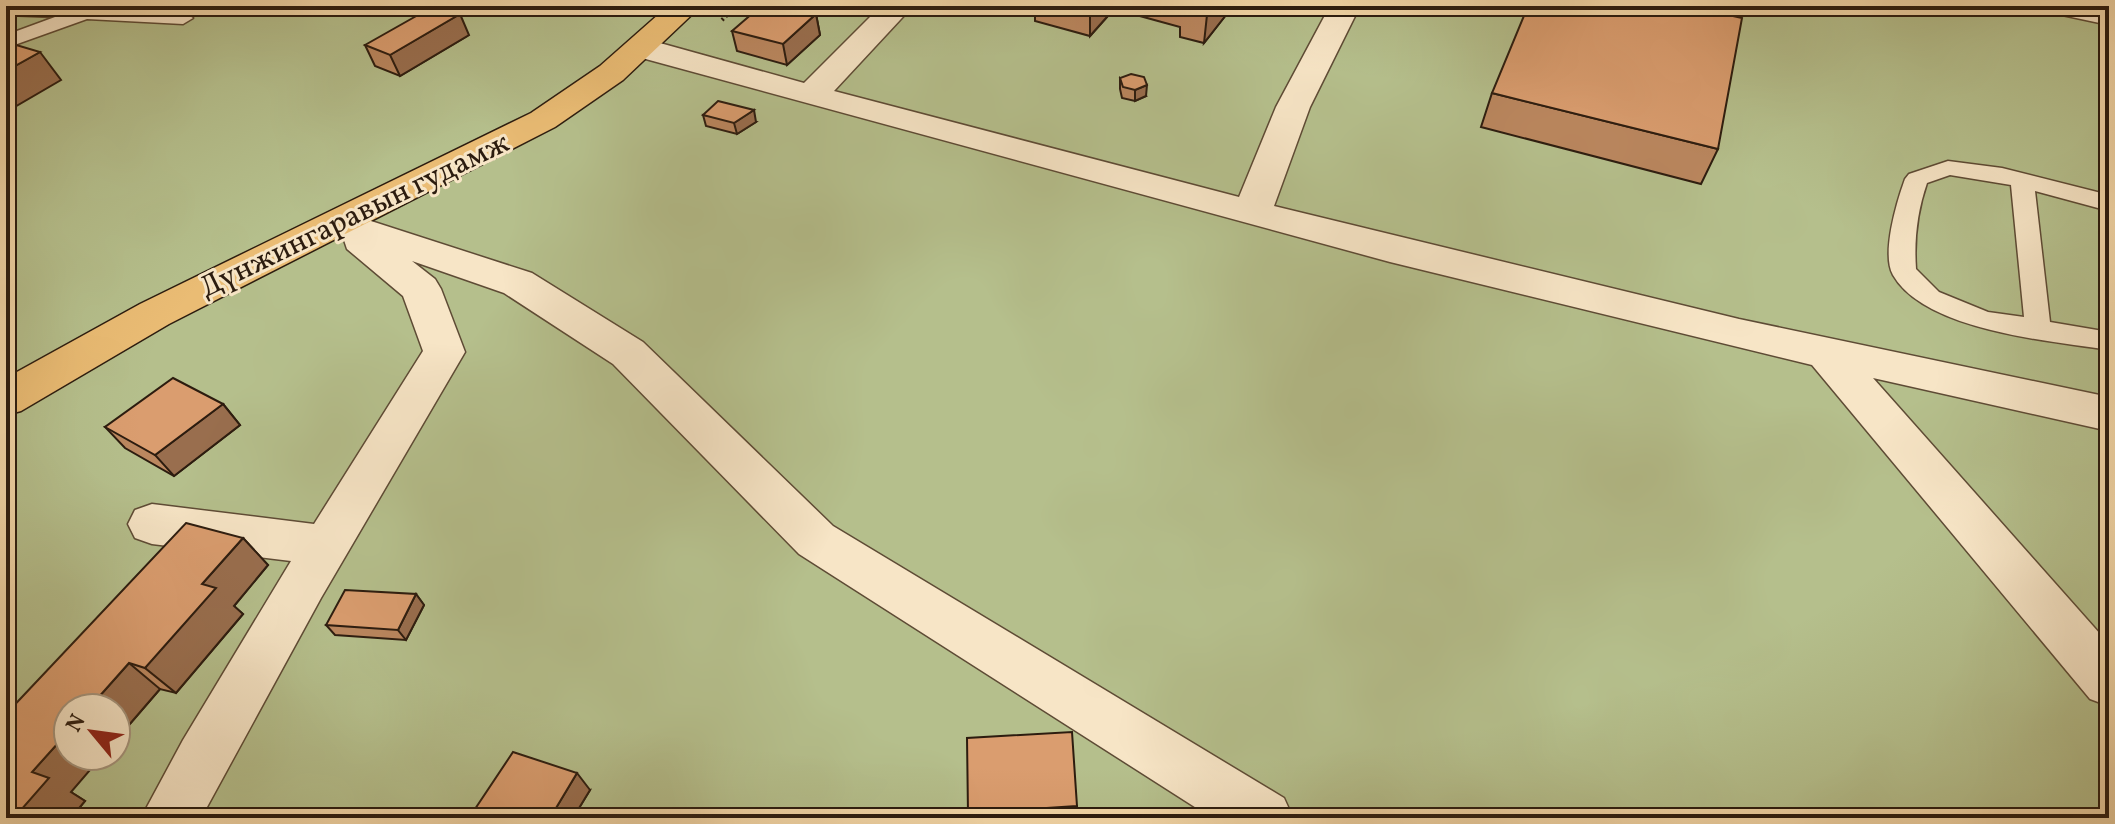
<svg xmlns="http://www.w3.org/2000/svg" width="2115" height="824" viewBox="0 0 2115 824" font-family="Vollkorn,serif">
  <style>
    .green { fill: #b5bf8c; stroke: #706e4e; stroke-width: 2; fill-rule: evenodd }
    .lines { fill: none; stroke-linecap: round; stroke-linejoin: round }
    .lane-casing { stroke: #5e4b35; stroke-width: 3 }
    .street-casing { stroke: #5e4b35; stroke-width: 3 }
    .primary-casing { stroke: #2c1c0f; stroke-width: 3 }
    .path { stroke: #2c1c0f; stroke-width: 4; stroke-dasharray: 2 3; stroke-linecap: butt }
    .lane { fill: #f7e5c6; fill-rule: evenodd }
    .street { fill: #f7e5c6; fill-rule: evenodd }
    .primary { fill: #eabc74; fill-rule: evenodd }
    .wall { fill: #bb875f; stroke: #2c1c0f; stroke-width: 2 }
    .shaded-wall { fill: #996e4e; stroke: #2c1c0f; stroke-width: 2 }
    .building { fill: #da9d6f; stroke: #2c1c0f; stroke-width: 2 }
    .labels { text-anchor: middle; stroke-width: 6; stroke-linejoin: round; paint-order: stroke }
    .street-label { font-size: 30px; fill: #2c1c0f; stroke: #f7e5c6 }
  </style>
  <rect width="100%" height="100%" fill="#f3d7a8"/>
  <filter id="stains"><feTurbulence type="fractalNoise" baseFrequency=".0025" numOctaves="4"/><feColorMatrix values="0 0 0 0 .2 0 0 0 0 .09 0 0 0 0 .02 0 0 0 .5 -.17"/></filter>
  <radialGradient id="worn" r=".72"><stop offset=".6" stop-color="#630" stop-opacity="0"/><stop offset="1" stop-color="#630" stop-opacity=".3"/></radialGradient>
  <path class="green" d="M6,6H2109V818H6ZM68,708H116V756H68Z"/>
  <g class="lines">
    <defs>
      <g id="lane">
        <path d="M6,6L183,12L193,18L183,24L87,19L6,48V35L55,17L6,15Z"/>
        <path d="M1948,161L2002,168L2109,195V211L2035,191L2050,322L2109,332V350C2051,341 1925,331 1893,275C1881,254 1897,201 1905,179L1909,174ZM1950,175L2011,185L2024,317L1988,312L1939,292L1916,269C1914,240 1917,212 1927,183Z"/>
      </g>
      <g id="street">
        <path d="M881,6H913L834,91L1239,197L1276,107L1330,6H1360L1310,107L1274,206L1739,319L2109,397V431L1873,378L2109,644V706L2090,699L1812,365L1390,262L631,55L626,48L631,41L642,38L804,83Z"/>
        <path d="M2044,6L2109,7V25L2048,12Z"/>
        <path d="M340,211L532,273L643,342L833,526L1284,798L1293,818H1212L799,554L613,364L504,293L412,261L435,279L441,289L465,352L321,598L201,818H141L183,740L291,561L152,544L135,538L128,524L135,510L152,504L314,524L423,351L403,296L347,249L343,237L327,232L321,223L327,214Z"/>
      </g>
      <path id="primary" d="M668,6H701L623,80L555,127L169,324L21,411L6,415V378L140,304L531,113L600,66Z"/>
    </defs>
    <use href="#lane" class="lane-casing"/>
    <use href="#street" class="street-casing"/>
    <use href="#primary" class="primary-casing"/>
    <path class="path" d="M722,20L736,6"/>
    <use href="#lane" class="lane"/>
    <use href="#street" class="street"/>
    <use href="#primary" class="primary"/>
  </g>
  <g class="wall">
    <path d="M1035,6H1233L1204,43L1180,37V27L1114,9L1090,36L1035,21Z"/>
    <path d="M816,14L820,35L787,65L737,51L732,31Z"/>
    <path d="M469,35L400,76L375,66L365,45Z"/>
    <path d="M1120,78L1146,96L1135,101L1122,98L1120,89Z"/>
    <path d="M1492,93L1718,149L1701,184L1481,127Z"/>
    <path d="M703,115L756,122L737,134L706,126Z"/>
    <path d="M223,404L240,425L174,476L125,448L105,427Z"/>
    <path d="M243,538L268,565L234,606L243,614L176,693L160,689L116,740V708L71,792L85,801L71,818H6V714Z"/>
    <path d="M416,594L424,605L406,640L335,635L326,625Z"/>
    <path d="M590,790L573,818H469Z"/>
    <path d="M1077,806V818H969L968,813Z"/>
  </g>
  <g class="shaded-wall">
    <path d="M1092,6H1114V9L1090,36V8Z"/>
    <path d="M1214,6H1233L1204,43L1207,15Z"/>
    <path d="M460,14L469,35L400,76L390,55Z"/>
    <path d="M816,14L820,35L787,65L783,44Z"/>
    <path d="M40,52L61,80L6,112V71Z"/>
    <path d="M1147,85L1146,96L1135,101V90Z"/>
    <path d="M754,110L756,122L737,134L734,123Z"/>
    <path d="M223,404L240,425L174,476L155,455Z"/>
    <path d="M243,538L268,565L234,606L243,614L176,693L145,668L202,584Z"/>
    <path d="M416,594L424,605L406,640L398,630Z"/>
    <path d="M129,663L160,689L116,740V708H89Z"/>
    <path d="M68,732V756H102L71,792L85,801L71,818H14L32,772Z"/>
    <path d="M577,773L590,790L573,818H550Z"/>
    <path d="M519,810L526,818H514Z"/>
  </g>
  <g class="building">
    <path d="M434,6L460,14L390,55L365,45Z"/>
    <path d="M761,6H784L816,14L783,44L732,31Z"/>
    <path d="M1184,6H1214L1207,15L1182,9Z"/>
    <path d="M1528,6H1688L1742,18L1718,149L1492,93Z"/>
    <path d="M6,42L40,52L6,71Z"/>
    <path d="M1131,74L1144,77L1147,85L1135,90L1123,87L1120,78Z"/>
    <path d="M718,101L754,110L734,123L703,115Z"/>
    <path d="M173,378L223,404L155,455L105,427Z"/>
    <path d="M186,523L243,538L202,584L216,588L145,668L129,663L89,708H68V732L32,772L49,778L14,818H6V714Z"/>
    <path d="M345,590L416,594L398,630L326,625Z"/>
    <path d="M1072,732L1077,806L968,813L967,738Z"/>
    <path d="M513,752L577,773L550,818H544L519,810L514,818H469Z"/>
  </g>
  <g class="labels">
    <g class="street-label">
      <text transform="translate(354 214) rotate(-26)" y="10">Дүнжингаравын гудамж</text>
    </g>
  </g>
  <rect width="2115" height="824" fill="none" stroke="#f3d7a8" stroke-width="32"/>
  <rect x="8" y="8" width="2099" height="808" fill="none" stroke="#2c1c0f" stroke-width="4"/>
  <rect x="16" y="16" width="2083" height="792" fill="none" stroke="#2c1c0f" stroke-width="2"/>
  <g transform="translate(92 732) rotate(299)"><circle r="38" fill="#f7e5c6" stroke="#a6957d" stroke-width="2"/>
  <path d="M0-6L14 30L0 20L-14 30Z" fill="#8f2418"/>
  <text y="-12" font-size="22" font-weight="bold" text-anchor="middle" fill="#2c1c0f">N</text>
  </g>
  <rect width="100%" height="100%" filter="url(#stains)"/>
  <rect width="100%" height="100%" fill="url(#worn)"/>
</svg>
